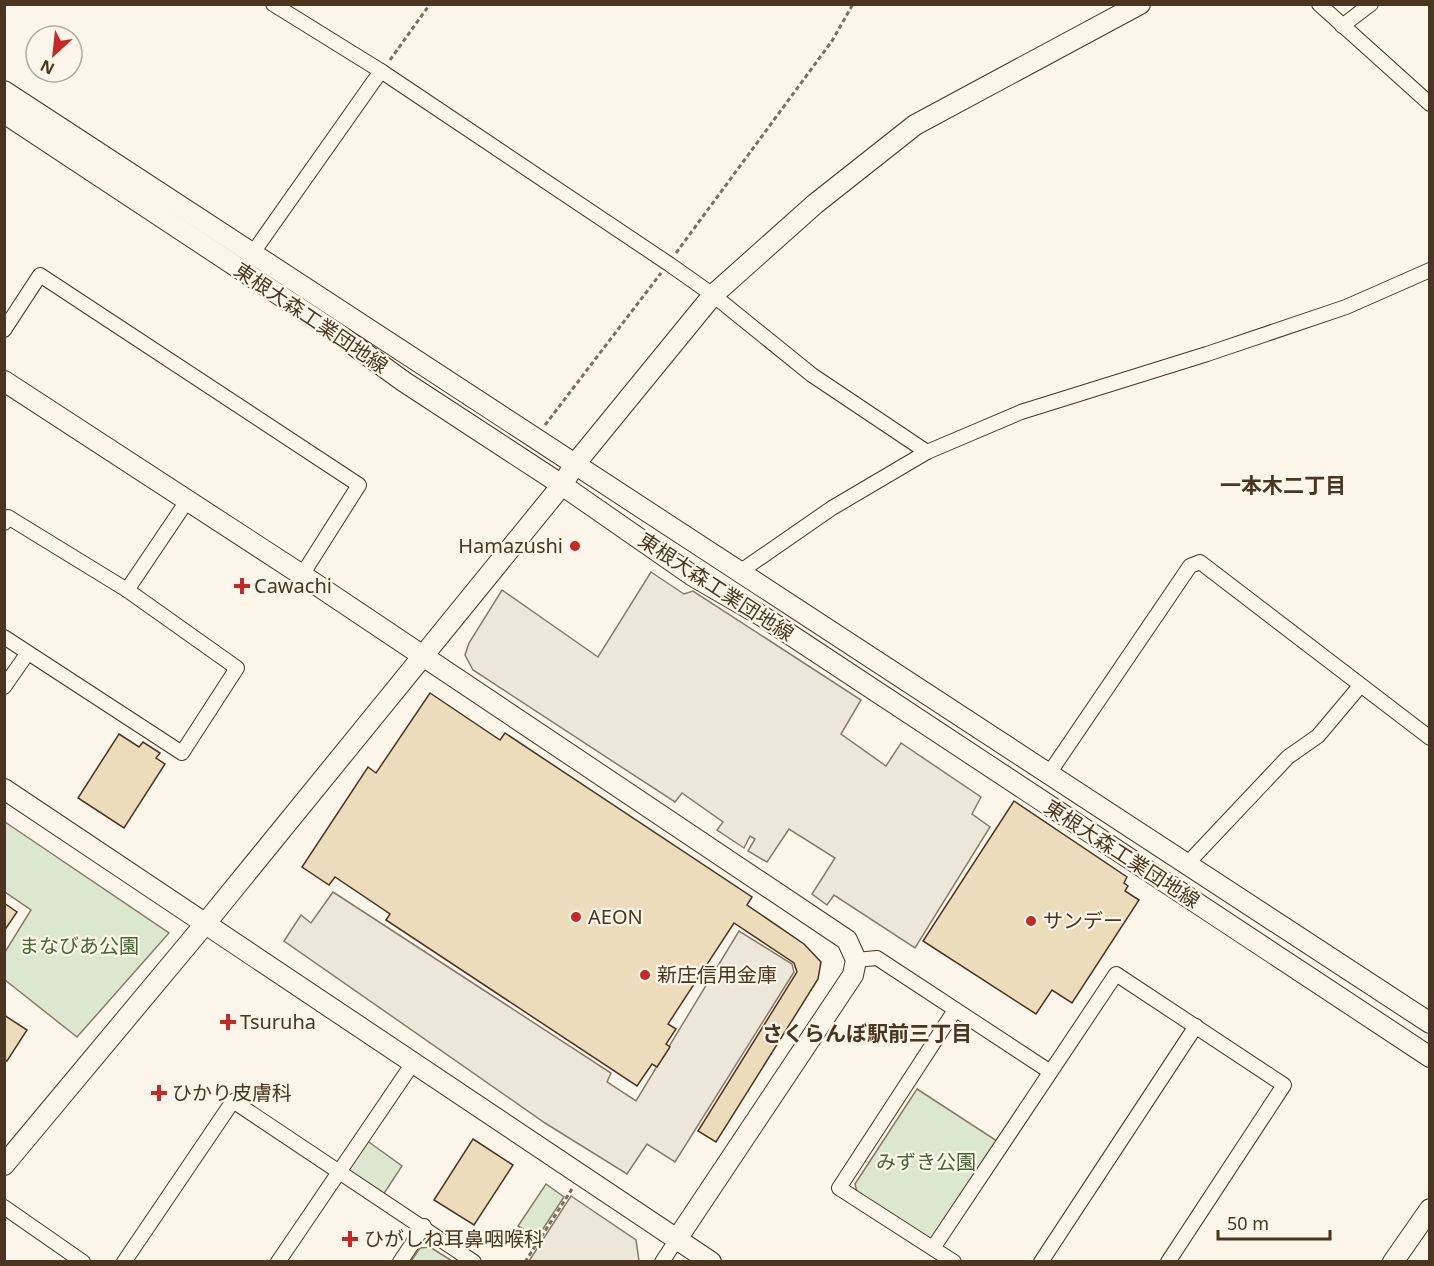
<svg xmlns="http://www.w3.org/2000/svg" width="1434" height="1266" viewBox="0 0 1434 1266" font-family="'Noto Sans','Noto Sans JP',sans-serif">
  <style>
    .green { fill: #dce7d0; stroke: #887966; stroke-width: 1.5 }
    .parking { fill: #ede7d9; stroke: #887966; stroke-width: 1.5 }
    .building { fill: #ecdcbc; stroke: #4a3520; stroke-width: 1.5 }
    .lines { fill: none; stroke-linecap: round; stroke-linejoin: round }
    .street-casing { stroke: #4a3520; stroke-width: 16 }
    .secondary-casing { stroke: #4a3520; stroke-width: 22 }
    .path { stroke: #7f6f5c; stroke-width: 3; stroke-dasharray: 4.5 3; stroke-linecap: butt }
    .street { stroke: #fbf6e9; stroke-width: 14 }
    .secondary { stroke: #fbf6e9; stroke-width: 20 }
    .poi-dot { fill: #c62828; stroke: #fbf6e9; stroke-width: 2 }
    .labels { text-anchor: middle; stroke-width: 4.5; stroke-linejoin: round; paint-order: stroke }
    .street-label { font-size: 20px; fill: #4a3520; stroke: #fbf6e9 }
    .poi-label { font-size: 20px; fill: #4a3520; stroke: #fbf6e9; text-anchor: start }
    .park-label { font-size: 20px; fill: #436837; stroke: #fbf6e9 }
    .neighbourhood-label { font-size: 21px; font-weight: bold; fill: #4a3520; stroke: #fbf6e9 }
  </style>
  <rect width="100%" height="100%" fill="#fbf6e9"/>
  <g class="green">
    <path d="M5,822L169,933L77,1037L5,980V952L31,910L5,892Z"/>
    <path d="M917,1089L997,1141L933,1238L923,1237L858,1196L855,1184Z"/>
    <path d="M362,1137L402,1166L381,1198L339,1171Z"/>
    <path d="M546,1184L564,1197L537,1238L518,1226Z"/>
    <path d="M430,1247L452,1261H411L420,1248Z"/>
  </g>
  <g class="parking">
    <path d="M651,572L684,594L693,591L861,700L841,734L886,766L901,743L981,797L972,814L990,827L915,948L834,895L827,905L812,894L835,858L789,829L767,862L748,851L755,839L750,836L744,848L717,830L723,822L682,793L675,802L473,670L465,655L469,643L502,590L598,657Z"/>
    <path d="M333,892L611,1073L607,1082L636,1101L739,931L792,964L794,972L675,1162L647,1144L627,1174L545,1123L284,941L301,915L311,923Z"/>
    <path d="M571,1196L636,1240L639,1261H529Z"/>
  </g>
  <g class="building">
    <path d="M430,693L500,740L505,733L752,897L747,905L804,944L821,962L818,979L716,1142L698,1131L797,972L794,963L734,923L668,1024L676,1029L666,1044L670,1047L657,1067L652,1064L637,1086L386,920L390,914L335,877L329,885L302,867L368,767L376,773Z"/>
    <path d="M119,734L139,747L143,742L160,753L156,758L165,764L124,828L78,798Z"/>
    <path d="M1014,801L1127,877L1124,883L1128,886L1125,891L1139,900L1072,1003L1052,990L1036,1014L923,941Z"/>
    <path d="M4,903L17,912L4,931Z"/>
    <path d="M4,1015L27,1030L7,1061L4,1059Z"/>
    <path d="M473,1139L513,1165L474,1225L434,1200Z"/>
  </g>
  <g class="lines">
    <defs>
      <g id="street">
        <path d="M273,4L381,71L669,264L713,295L812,375L927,452"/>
        <path d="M1319,4L1430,104"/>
        <path d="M1342,26L1371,4"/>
        <path d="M252,254L381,71"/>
        <path d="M4,330L40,275L359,485L302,575"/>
        <path d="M4,523L8,517L127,590L237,668L182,753L4,637"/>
        <path d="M738,573L832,508L927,452L1021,412L1207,354L1346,307L1430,270"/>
        <path d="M127,590L187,501"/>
        <path d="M4,687L27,654"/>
        <path d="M1048,775L1190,566L1200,562L1430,738"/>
        <path d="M1186,865L1288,757L1318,736L1360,686"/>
        <path d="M856,960L877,958L1049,1071"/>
        <path d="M4,1207L83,1262"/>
        <path d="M933,1248L1116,974L1284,1085L1168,1262"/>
        <path d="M124,1262L233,1101L474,1262"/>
        <path d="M278,1262L413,1063"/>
        <path d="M400,1262L424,1226"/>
        <path d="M662,1262L677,1239"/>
        <path d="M954,1262L839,1188L955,1010"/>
        <path d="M1041,1262L1196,1026"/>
      </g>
      <g id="secondary">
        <path d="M4,91L1430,1023"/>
        <path d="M4,113L337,333L403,381L562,485L693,576L762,616L1430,1057"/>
        <path d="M4,381L302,575L847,940L856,960L853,975L677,1239"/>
        <path d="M4,789L711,1262"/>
        <path d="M4,1165L205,924L562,485L575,464L713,295L815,204L915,125L1140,4"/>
        <path d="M1393,1262L1430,1209"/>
      </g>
    </defs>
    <use href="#street" class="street-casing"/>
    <use href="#secondary" class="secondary-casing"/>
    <g class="path">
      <path d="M390,60L430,4"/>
      <path d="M676,253L832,41L853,4"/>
      <path d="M545,425L661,273"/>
      <path d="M525,1262L572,1189"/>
    </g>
    <use href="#street" class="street"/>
    <use href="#secondary" class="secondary"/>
  </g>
  <g class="poi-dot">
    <circle cx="575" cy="546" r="6"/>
    <path d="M239 577h6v6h6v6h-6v6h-6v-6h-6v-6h6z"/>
    <circle cx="576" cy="917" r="6"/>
    <circle cx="1031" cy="921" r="6"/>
    <circle cx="645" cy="975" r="6"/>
    <path d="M225 1013h6v6h6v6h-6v6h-6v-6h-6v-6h6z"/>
    <path d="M156 1084h6v6h6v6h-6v6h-6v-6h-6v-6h6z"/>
    <path d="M347 1230h6v6h6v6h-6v6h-6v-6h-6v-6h6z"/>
  </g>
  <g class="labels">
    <g class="street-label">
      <text transform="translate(311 318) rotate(34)" y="7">東根大森工業団地線</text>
      <text transform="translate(716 587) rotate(33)" y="7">東根大森工業団地線</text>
      <text transform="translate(1122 854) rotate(33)" y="7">東根大森工業団地線</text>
    </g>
    <g class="poi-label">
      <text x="563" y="553" text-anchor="end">Hamazushi</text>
      <text x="254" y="593">Cawachi</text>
      <text x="588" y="924">AEON</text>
      <text x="1043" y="928">サンデー</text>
      <text x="657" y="982">新庄信用金庫</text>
      <text x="240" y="1029">Tsuruha</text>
      <text x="172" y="1100">ひかり皮膚科</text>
      <text x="364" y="1246">ひがしね耳鼻咽喉科</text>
    </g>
    <g class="park-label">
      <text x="79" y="953">まなびあ公園</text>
      <text x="926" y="1169">みずき公園</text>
    </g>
    <g class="neighbourhood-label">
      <text x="1283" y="493">一本木二丁目</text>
      <text x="867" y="1041">さくらんぼ駅前三丁目</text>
    </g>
  </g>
  <rect width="1434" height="1266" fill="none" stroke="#4a3520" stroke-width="12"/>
  <g transform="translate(54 54) rotate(207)"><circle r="28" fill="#fbf6e9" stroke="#b4a999" stroke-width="1.5"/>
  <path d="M0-4.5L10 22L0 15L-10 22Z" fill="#c62828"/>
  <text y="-9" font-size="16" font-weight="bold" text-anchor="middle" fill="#4a3520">N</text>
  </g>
  <path d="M1218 1230v9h112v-9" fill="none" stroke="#4a3520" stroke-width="3"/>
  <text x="1227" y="1230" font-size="18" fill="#4a3520" stroke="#fbf6e9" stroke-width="4.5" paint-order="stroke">50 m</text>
</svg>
